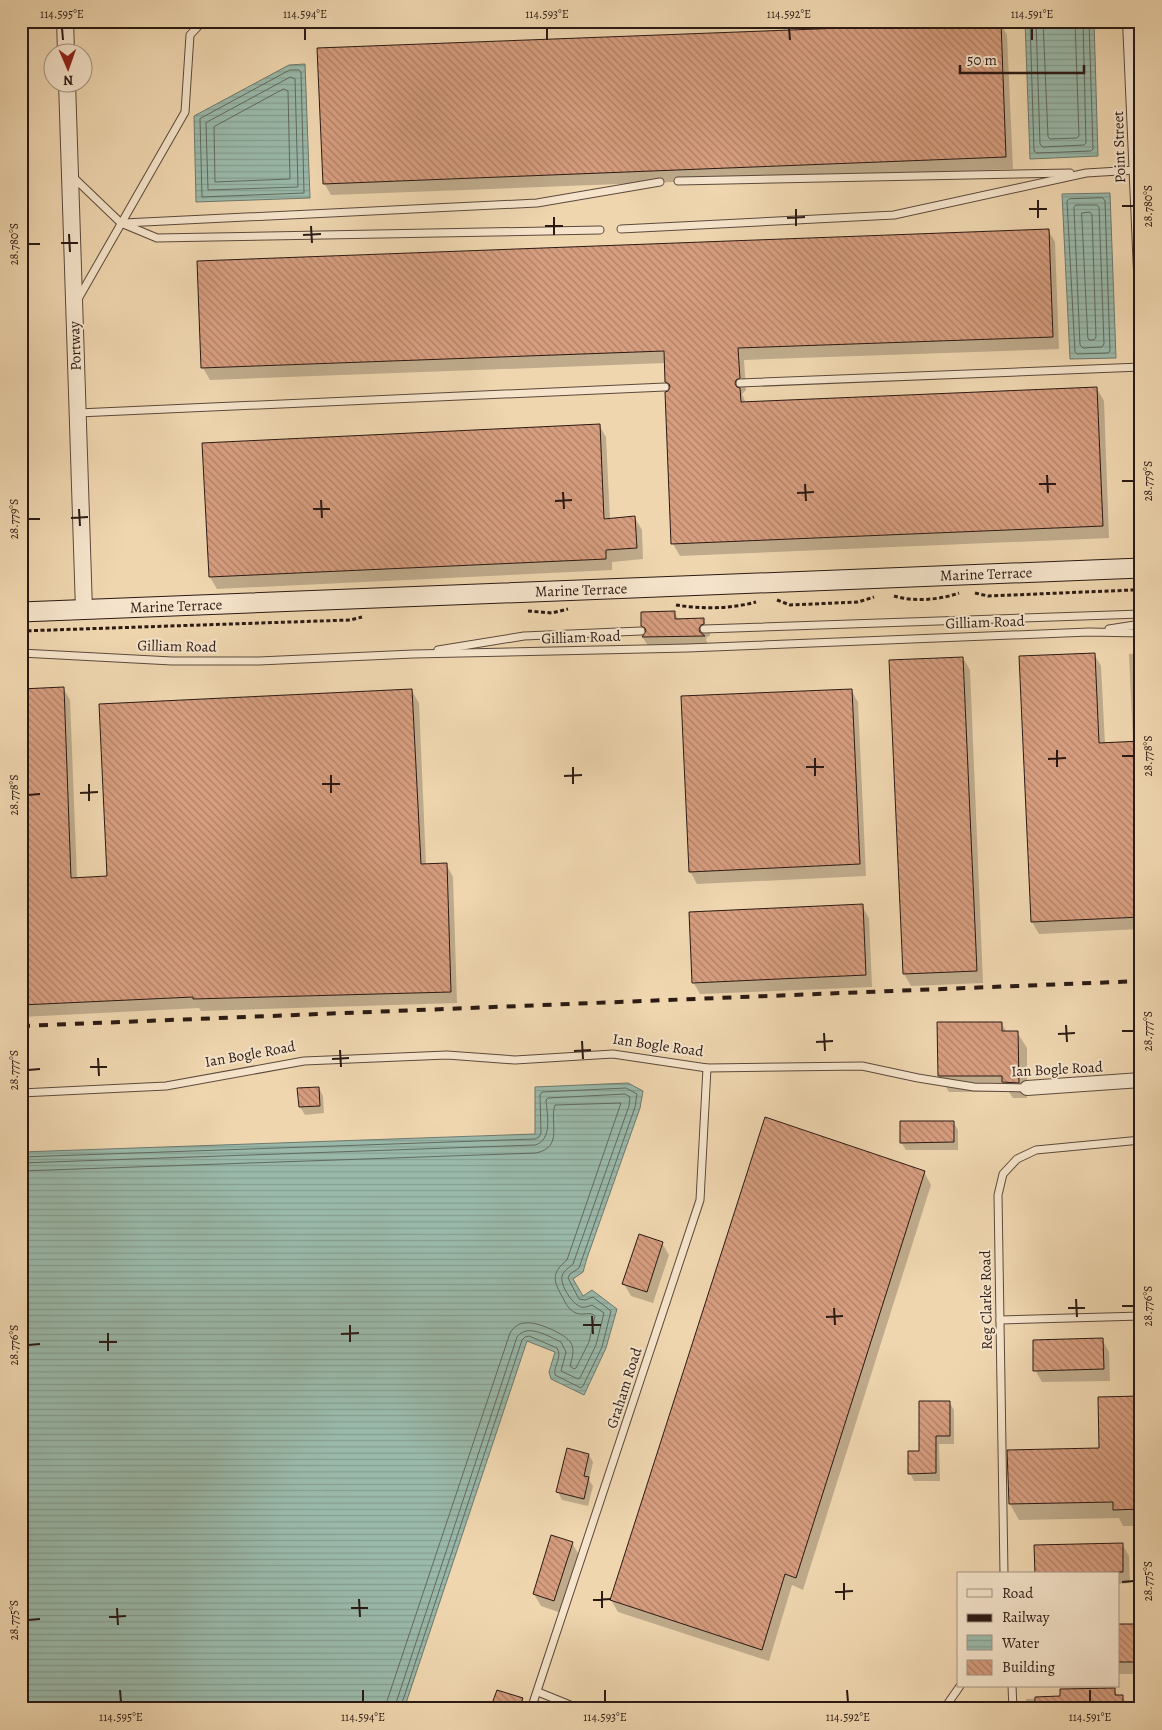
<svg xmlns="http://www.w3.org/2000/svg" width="1162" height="1730" viewBox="0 0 1162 1730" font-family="Alegreya,serif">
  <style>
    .water { fill: url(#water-rules); stroke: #6e796e }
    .shadow { fill: #0003 }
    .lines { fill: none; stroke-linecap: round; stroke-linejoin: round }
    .shore { stroke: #626a5f; stroke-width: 1 }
    .building { fill: url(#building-back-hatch); stroke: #2b1a14 }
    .service-casing { stroke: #5c493b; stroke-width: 9 }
    .minor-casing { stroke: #5c493b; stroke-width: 16 }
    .tertiary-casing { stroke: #5c493b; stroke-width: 18 }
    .secondary-casing { stroke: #2b1a14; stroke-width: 21 }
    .path { stroke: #2b1a14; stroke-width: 3; stroke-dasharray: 4 2.5; stroke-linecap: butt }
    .service { stroke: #f5e4cb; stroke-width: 7 }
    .minor { stroke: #f5e4cb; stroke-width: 14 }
    .tertiary { stroke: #f5e4cb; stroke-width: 16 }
    .secondary { stroke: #f5e4cb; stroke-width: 19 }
    .rail { stroke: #2b1a14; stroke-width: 4; stroke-dasharray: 9 9; stroke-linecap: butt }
    .ticks { fill: none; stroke: #2b1a14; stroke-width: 2 }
    .labels { text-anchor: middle; stroke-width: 4; stroke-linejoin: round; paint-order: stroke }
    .street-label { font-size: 15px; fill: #2b1a14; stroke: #f5e4cb }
    .neatline { fill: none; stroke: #2b1a14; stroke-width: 2 }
    .ticks-label { font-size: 12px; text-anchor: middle; fill: #2b1a14 }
  </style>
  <defs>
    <pattern id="water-rules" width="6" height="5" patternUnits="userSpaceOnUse" patternTransform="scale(1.25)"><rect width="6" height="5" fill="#9ab9aa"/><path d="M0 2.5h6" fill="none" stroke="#859e91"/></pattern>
    <pattern id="building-back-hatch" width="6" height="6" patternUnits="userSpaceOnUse" patternTransform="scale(1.25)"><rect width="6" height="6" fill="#d69d7e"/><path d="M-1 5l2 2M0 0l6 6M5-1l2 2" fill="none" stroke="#ae7f66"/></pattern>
  </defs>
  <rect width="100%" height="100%" fill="#efd6af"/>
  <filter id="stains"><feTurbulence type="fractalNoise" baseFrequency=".004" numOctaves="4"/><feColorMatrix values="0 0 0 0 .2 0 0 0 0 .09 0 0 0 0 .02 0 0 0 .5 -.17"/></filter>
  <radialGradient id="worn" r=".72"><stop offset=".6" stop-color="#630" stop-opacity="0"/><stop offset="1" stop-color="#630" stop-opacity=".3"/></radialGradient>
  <g class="water">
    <path d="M1025,21H1094L1098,156L1030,159Z"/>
    <path d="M305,64L310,198L196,202L194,116L289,65Z"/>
    <path d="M1110,193L1116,358L1070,359L1062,194Z"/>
    <path d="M628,1083L643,1091L640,1108L587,1258L583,1272L573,1279L583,1296L592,1290L617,1309L606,1348L584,1395L551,1379L549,1372L555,1352L527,1341L404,1709H21V1152L535,1134V1087Z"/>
  </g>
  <g class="shadow">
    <path d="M1000,23L1007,35L1013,169L331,195L324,183Z"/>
    <path d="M1048,230L1055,242L1059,349L744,360L746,390L742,394L746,403L1097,389L1104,401L1109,538L680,556L673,544L671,389L666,381V363L210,380L203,368L199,262Z"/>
    <path d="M599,425L606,437L610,519L635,518L642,530L643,559L612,562V570L217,589L210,577L204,444Z"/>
    <path d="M674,612L679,620H703L710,632V636L707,637L706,640L710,647L650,649L643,638L647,633L642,625Z"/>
    <path d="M1141,653V929L1039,934L1032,922L1094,654L1101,666L1105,744L1133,742L1129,654Z"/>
    <path d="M963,658L970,670L983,983L911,986L904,974Z"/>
    <path d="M63,688L70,700L77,879L109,877L412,691L419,703L426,865L446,864L453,877L457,1003L201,1011L199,1008L21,1017V690Z"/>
    <path d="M851,690L858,702L866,876L697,884L690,871Z"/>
    <path d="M862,906L869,918L872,987L700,994L693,982Z"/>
    <path d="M1001,1023L1007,1032H1017L1027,1048V1098H1013L1009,1092H949L939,1076Z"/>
    <path d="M319,1088L323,1096L324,1113L305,1115L300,1107Z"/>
    <path d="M953,1122L958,1130V1150H906L901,1142Z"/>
    <path d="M924,1172L931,1185L803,1590L792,1585L769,1661L618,1612L611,1600Z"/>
    <path d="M662,1243L669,1255L653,1303L631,1296L624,1284Z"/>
    <path d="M1102,1339L1109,1352L1110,1381L1042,1382L1035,1370Z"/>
    <path d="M1141,1397V1526H1123L1119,1518L1019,1520L1010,1504L1100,1449Z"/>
    <path d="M949,1402L954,1410V1444H939L940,1481H914L910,1473Z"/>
    <path d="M589,1455L593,1462L589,1480L593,1486L588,1506L562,1500L558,1492Z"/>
    <path d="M572,1543L579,1555L561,1613L541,1606L534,1594Z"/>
    <path d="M1122,1544L1129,1556L1130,1583L1118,1584V1574H1036Z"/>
    <path d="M1135,1625L1141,1635V1674H1118V1626Z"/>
    <path d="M1114,1689L1118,1696H1122L1129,1709H1026V1699L1062,1698Z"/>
    <path d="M522,1700L526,1709H492Z"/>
  </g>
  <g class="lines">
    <g class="shore">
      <path d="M1030,21L1034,151L1037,153L1091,151L1093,149L1089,21"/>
      <path d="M1036,21L1040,144L1043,147L1084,145L1086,143L1083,21"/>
      <path d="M1043,21L1048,137L1050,139L1077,138L1079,136L1075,21"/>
      <path d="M290,70H299L301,72L304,193L202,197L200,119Z"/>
      <path d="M291,77L295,79L298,187L208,190L206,123Z"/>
      <path d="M284,89L288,91L290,179L215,182L214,127Z"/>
      <path d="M1103,198L1105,201L1110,351L1108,353L1077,354L1075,352L1067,201L1069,199Z"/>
      <path d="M1076,205H1097L1099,207L1104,344L1102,347L1083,348L1080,345L1074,208Z"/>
      <path d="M1082,213L1090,212L1092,215L1096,337L1094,340H1089L1088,338Z"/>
      <path d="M21,1157L535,1139L539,1137L541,1133L540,1095L542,1092L626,1088L637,1094L635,1107L579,1268L570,1274L568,1278L579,1299L585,1300L593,1297L611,1311L602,1347L583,1386L581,1388L555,1375C553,1366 563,1357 557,1348L529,1336L525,1337L522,1340L400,1709"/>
      <path d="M21,1163L535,1145C553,1140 547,1114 546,1100L548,1098L625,1094L630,1097L629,1106L573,1264C569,1268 564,1270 562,1276C560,1285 572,1304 581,1307C585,1308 589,1306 592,1305L604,1313L596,1345L580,1378L578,1379L561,1371L566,1352L561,1342C548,1336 527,1323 517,1337L394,1709"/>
      <path d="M21,1171L536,1153C564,1147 549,1123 555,1105L621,1103L567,1260C551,1273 553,1281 563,1298C566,1304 569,1310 576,1313C583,1316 590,1311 595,1316L589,1342L576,1368L574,1369L570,1366C572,1358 575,1351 571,1343C566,1334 536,1321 526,1323C518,1323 514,1327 510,1333L387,1701L386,1709"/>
    </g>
  </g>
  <g class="building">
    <path d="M1001,22L1006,157L323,184L317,48Z"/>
    <path d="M1049,229L1053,337L738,348L740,378L736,380L735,384L737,387L740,388L741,402L1097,387L1103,526L671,544L665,392L668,391L670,387L669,384L665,382L664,351L201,368L197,261Z"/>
    <path d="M600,424L604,519L635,516L637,548L606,550V559L209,577L202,443Z"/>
    <path d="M675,611V619L704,618V624L701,625L699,629L700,632L705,636L642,637L646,631L645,628L641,626V612Z"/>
    <path d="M1095,653L1099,743L1141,741V917L1031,922L1019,656Z"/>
    <path d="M963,657L977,971L903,974L889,660Z"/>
    <path d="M64,687L71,878L107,876L99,704L412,689L421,864L447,863L451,992L193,999V997L21,1005V689Z"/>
    <path d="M852,689L860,864L689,872L681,696Z"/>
    <path d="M863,904L866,975L692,983L689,912Z"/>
    <path d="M937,1022H1002V1031H1018L1019,1083L1002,1082V1076H938Z"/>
    <path d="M319,1087L320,1106L299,1107L297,1088Z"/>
    <path d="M765,1117L925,1171L796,1578L785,1574L762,1650L610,1600Z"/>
    <path d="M900,1121H954V1142L900,1143Z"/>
    <path d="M639,1234L663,1242L647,1292L622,1284Z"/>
    <path d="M1103,1338L1104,1369L1033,1371V1340Z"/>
    <path d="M1141,1396V1509L1113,1510V1502L1009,1504L1007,1450L1099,1448L1098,1397Z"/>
    <path d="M919,1401H950V1436H936V1473L908,1474V1451H919Z"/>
    <path d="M567,1448L589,1454L584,1476L589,1477L584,1499L556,1492Z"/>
    <path d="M551,1535L573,1542L554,1601L533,1594Z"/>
    <path d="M1123,1543V1572L1035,1574L1034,1545Z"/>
    <path d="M1118,1624H1136L1137,1662H1118Z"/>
    <path d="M1115,1688V1695H1123V1709H1035V1697L1060,1696V1689Z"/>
    <path d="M497,1690L523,1698L519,1709H490Z"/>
  </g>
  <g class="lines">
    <defs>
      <g id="service">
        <path d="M72,176L121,223L157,238L600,230"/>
        <path d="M678,181L1070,173"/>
        <path d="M124,223L537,203L660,182"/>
        <path d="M621,229L894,215L1086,173L1136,170"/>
        <path d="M78,299L185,112L190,35L203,21"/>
        <path d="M740,383L1141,367"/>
        <path d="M78,413L665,387"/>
        <path d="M704,629L1141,614"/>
        <path d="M1109,629L1141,624"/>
        <path d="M438,650L524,636L641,631"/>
        <path d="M21,653L172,661H259L413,654L688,648L1089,632L1141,633"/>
        <path d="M21,1093L166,1086L304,1061L447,1055L515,1060L613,1054L707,1068L862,1066L918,1078L974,1087L1027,1088"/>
        <path d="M1000,1320L1141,1316"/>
        <path d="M1004,1574L998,1195L1003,1174L1017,1159L1036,1150L1141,1140"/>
        <path d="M1012,1686L1013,1709"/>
        <path d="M538,1692L580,1709"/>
        <path d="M531,1709L700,1200L707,1068"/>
        <path d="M944,1709L960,1686"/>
      </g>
      <g id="minor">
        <path d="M1130,21L1141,271"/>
        <path d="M1027,1088L1141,1080"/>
      </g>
      <g id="tertiary">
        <path d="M65,21L66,52"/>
        <path d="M67,82L84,610"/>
      </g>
      <path id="secondary" d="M21,612L1141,568"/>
    </defs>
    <use href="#service" class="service-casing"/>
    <use href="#minor" class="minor-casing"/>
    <use href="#tertiary" class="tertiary-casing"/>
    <use href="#secondary" class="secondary-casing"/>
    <g class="path">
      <path d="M975,593L988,596L1133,590L1141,589"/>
      <path d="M894,596C914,602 939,600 959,593"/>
      <path d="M777,600L790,605L858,602L874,597"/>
      <path d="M676,605C701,609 731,609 756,602"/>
      <path d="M528,611L552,613L568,609"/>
      <path d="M21,631L350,620L362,617"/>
    </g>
    <use href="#service" class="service"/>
    <use href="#minor" class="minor"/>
    <use href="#tertiary" class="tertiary"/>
    <use href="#secondary" class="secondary"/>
    <path class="rail" d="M21,1026L1141,981"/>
  </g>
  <path class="ticks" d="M62,28L63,40M305,28V40M547,28V40M789,28L790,40M1032,28V40M1038,200V218M1122,206H1134M796,209V226M1029,209H1047M554,217V235M787,218L805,217M311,226L312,243M545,226H563M69,234L70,252M303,235L321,234M61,243H78M28,244H40M1047,475L1048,493M1122,481H1134M805,484L806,501M1039,484H1056M563,492L564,509M797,493L814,492M321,500L322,518M555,501L572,500M79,509L80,526M313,509H330M71,518L88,517M28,519H40M1057,750V767M1122,756H1134M815,758V776M1048,759L1066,758M573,767V784M806,767H824M331,775V793M564,776L582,775M89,784V801M322,784H340M80,793L98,792M28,795L40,794M1066,1025L1067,1042M1122,1031H1134M824,1033L825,1051M1058,1034L1075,1033M582,1041L583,1059M816,1042L833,1041M340,1050L341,1067M574,1051L591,1050M98,1058L99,1076M332,1059L349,1058M90,1067H107M28,1070L40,1069M1076,1299L1077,1317M1122,1306H1134M834,1308L835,1325M1068,1308H1085M592,1316L593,1334M826,1317L843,1316M350,1325V1342M583,1325H601M108,1333V1351M341,1334L359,1333M99,1342H117M28,1345L40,1344M1122,1582L1134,1581M844,1583V1600M602,1591V1608M835,1592L853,1591M359,1599L360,1617M593,1600L611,1599M117,1608L118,1625M351,1608H368M109,1617L126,1616M28,1620L40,1619M120,1690L121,1702M363,1690V1702M605,1690V1702M847,1690L848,1702M1090,1690V1702"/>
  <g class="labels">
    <g class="street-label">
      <text transform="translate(1119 147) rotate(-92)" y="5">Point Street</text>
      <text transform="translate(75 346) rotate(-92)" y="5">Portway</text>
      <text transform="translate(986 574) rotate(-2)" y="5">Marine Terrace</text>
      <text transform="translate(581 590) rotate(-2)" y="5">Marine Terrace</text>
      <text transform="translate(176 606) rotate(-2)" y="5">Marine Terrace</text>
      <text transform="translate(985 622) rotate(-2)" y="5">Gilliam Road</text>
      <text transform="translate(581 637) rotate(-2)" y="5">Gilliam Road</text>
      <text transform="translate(177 646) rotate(1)" y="5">Gilliam Road</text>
      <text transform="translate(658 1045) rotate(8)" y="5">Ian Bogle Road</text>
      <text transform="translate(250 1054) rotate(-10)" y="5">Ian Bogle Road</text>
      <text transform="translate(1057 1069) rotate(-3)" y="5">Ian Bogle Road</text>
      <text transform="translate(986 1300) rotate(-91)" y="5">Reg Clarke Road</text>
      <text transform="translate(624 1388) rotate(-72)" y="5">Graham Road</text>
    </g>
  </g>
  <rect width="1162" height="1730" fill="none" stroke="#efd6af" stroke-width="55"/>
  <rect x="957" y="1572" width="162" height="115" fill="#f5e4cb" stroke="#a49382"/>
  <rect x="967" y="1589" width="25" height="8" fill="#f5e4cb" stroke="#a49382"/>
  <text x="1002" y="1598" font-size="15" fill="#2b1a14">Road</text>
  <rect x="967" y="1614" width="25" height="8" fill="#2b1a14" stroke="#a49382"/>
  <text x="1002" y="1622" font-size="15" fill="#2b1a14">Railway</text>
  <rect x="967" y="1635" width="25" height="15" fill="url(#water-rules)" stroke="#a49382"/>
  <text x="1002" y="1648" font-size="15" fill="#2b1a14">Water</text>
  <rect x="967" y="1660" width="25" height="15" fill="url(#building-back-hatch)" stroke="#a49382"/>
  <text x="1002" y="1672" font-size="15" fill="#2b1a14">Building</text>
  <g transform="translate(68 68) rotate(178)"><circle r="24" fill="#f5e4cb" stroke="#a49382"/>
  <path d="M0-4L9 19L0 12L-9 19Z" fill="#8f2418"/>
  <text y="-8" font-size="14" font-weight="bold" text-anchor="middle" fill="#2b1a14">N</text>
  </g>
  <path d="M960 65v8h124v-8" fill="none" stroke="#2b1a14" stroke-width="2.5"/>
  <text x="967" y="65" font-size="15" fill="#2b1a14" stroke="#f5e4cb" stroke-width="4" paint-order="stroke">50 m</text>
  <rect x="28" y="28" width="1106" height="1674" class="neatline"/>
  <g class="ticks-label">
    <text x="62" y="18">114.595°E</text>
    <text x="305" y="18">114.594°E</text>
    <text x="547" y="18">114.593°E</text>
    <text x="789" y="18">114.592°E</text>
    <text x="1032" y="18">114.591°E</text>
    <text transform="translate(1148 206) rotate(-90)" y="4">28.780°S</text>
    <text transform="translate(14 244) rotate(-90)" y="4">28.780°S</text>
    <text transform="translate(1148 481) rotate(-90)" y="4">28.779°S</text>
    <text transform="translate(14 519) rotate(-90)" y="4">28.779°S</text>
    <text transform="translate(1148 756) rotate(-90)" y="4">28.778°S</text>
    <text transform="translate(14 795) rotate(-90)" y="4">28.778°S</text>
    <text transform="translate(1148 1031) rotate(-90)" y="4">28.777°S</text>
    <text transform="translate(14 1070) rotate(-90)" y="4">28.777°S</text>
    <text transform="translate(1148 1306) rotate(-90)" y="4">28.776°S</text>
    <text transform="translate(14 1345) rotate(-90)" y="4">28.776°S</text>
    <text transform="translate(1148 1581) rotate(-90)" y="4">28.775°S</text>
    <text transform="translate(14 1620) rotate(-90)" y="4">28.775°S</text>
    <text x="121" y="1721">114.595°E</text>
    <text x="363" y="1721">114.594°E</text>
    <text x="605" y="1721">114.593°E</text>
    <text x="848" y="1721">114.592°E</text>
    <text x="1090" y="1721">114.591°E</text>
  </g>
  <rect width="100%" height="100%" filter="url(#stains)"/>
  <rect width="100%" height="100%" fill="url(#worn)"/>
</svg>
